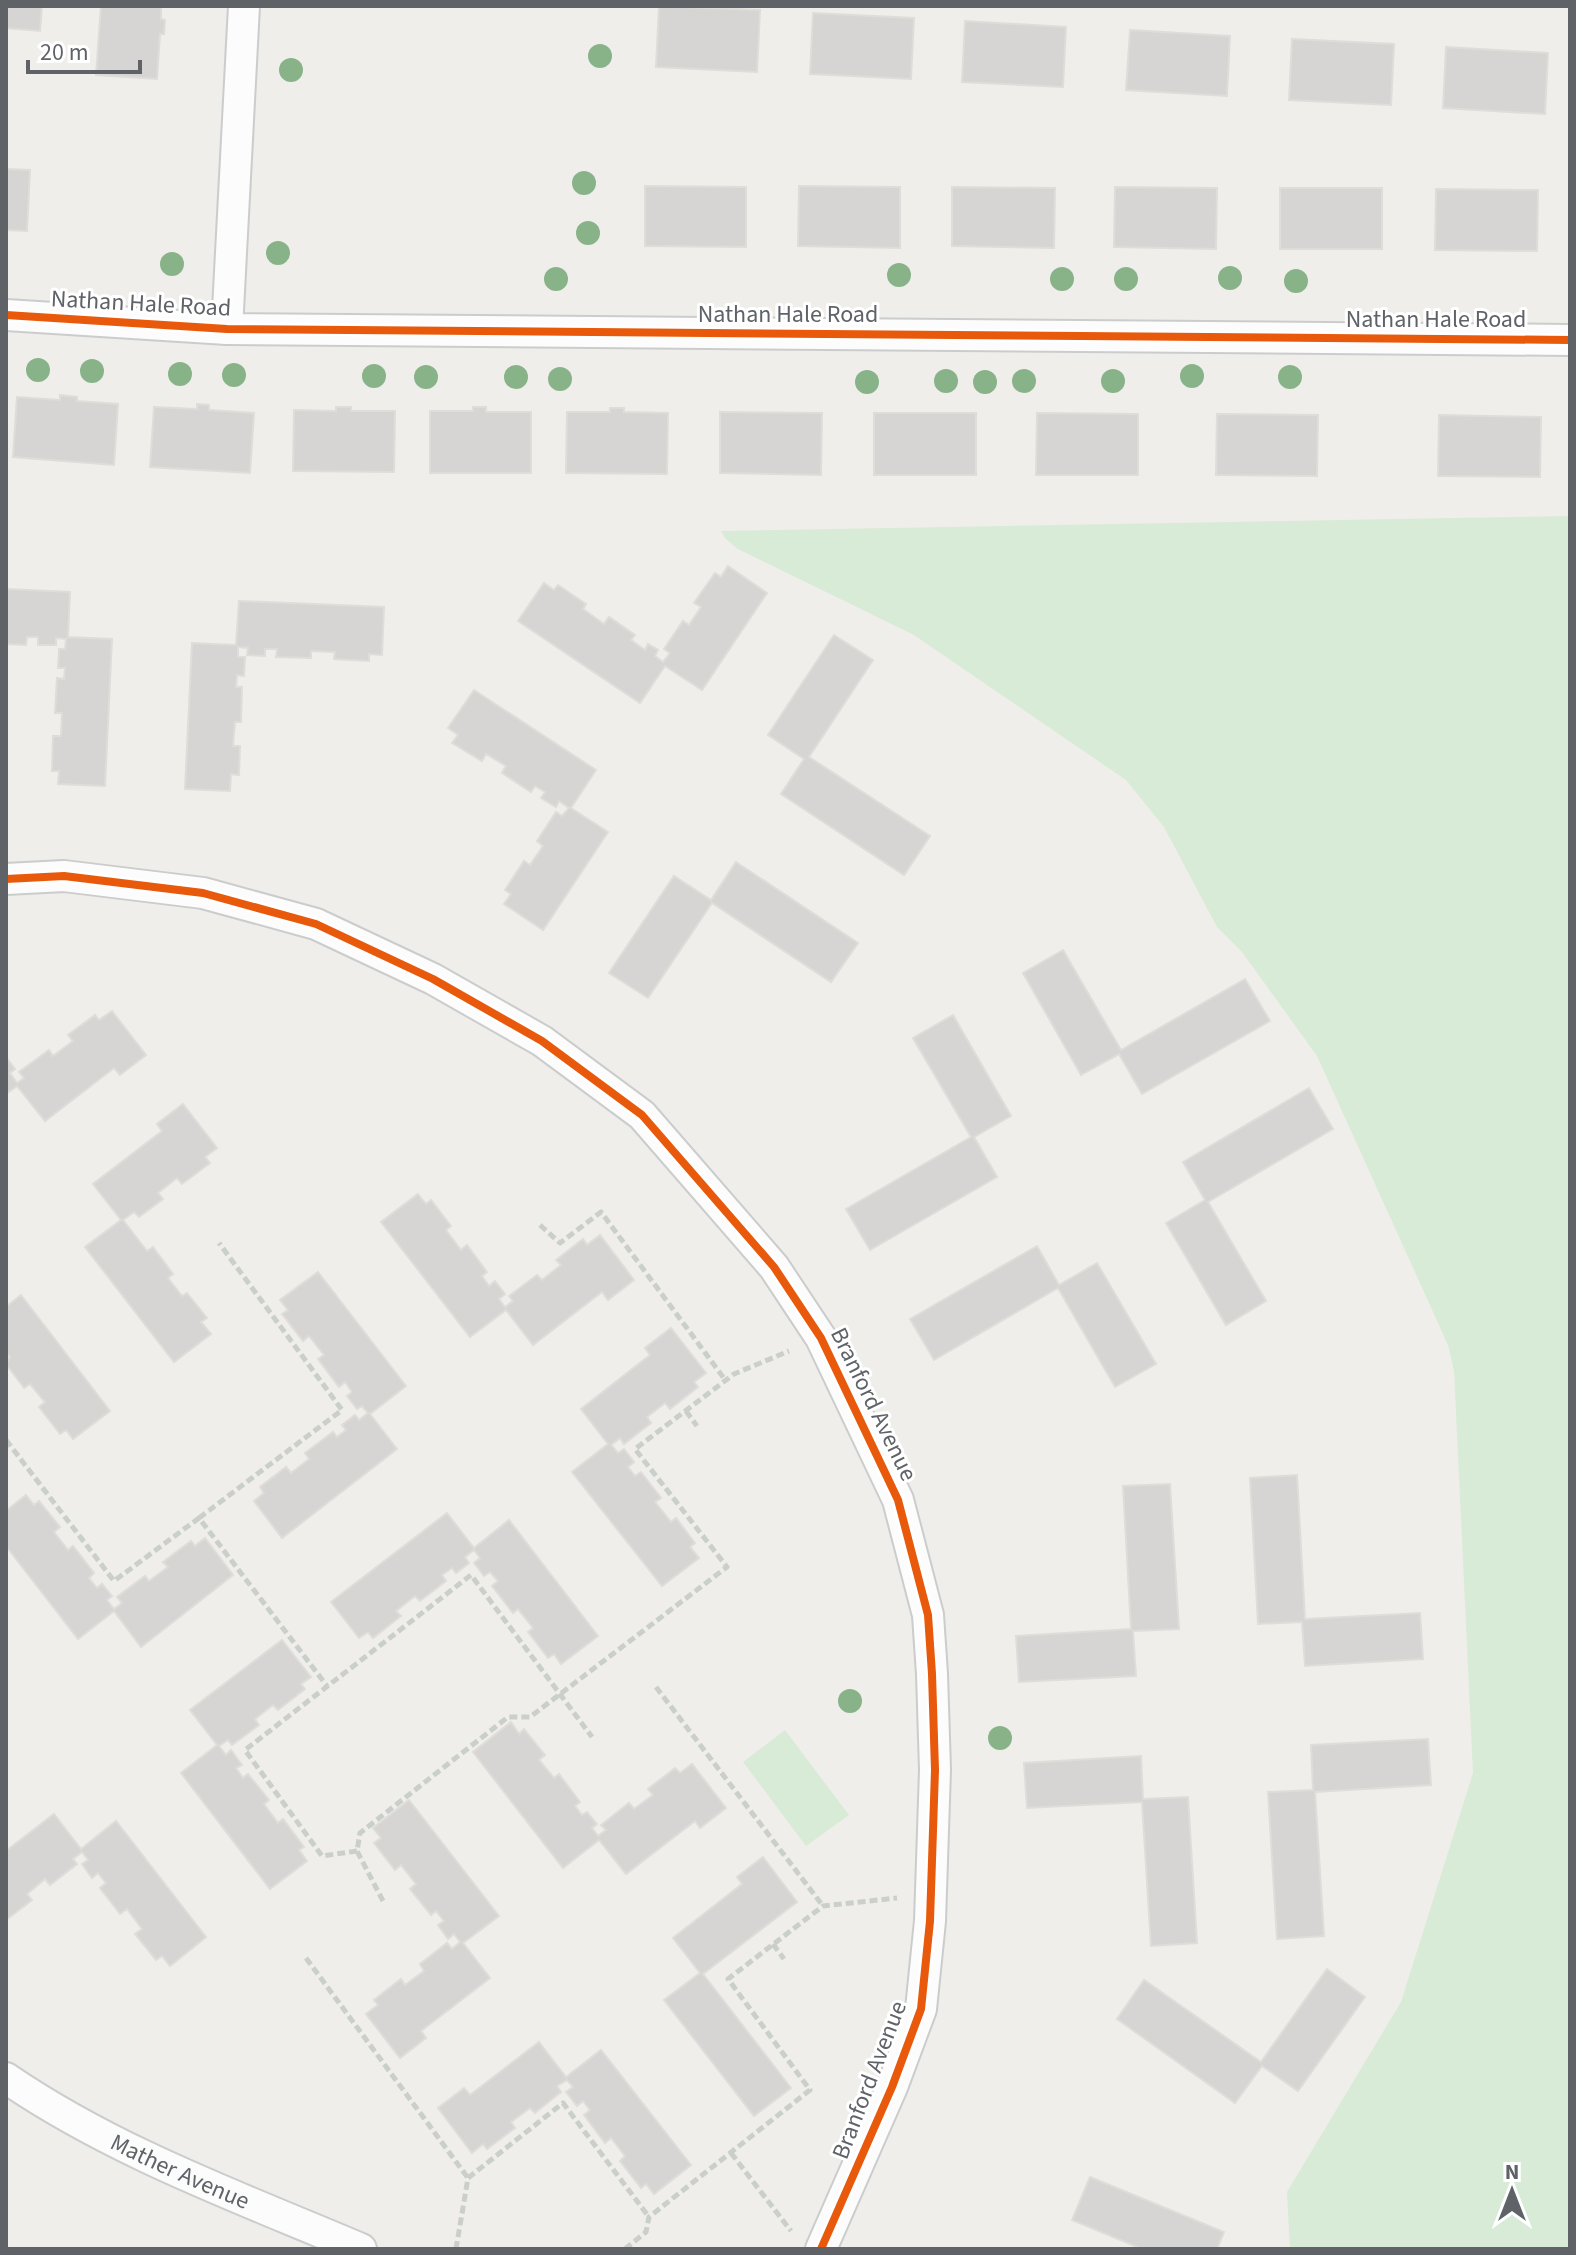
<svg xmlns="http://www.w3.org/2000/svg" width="1576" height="2255" viewBox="0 0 1576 2255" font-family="'Source Sans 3',sans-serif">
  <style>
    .green { fill: #d8ebd6 }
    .building { fill: #d6d5d3; stroke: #deddd9; stroke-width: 2 }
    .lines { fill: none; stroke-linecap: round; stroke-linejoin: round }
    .minor-casing { stroke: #cbcccc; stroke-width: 34 }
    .path { stroke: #cacfcc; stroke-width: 5; stroke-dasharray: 8 4; stroke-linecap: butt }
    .minor { stroke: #fdfcfc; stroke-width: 30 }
    .cycleway-casing { stroke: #fff; stroke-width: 13 }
    .cycleway { stroke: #e8590c; stroke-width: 8 }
    .tree { fill: #88b388 }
    .labels { text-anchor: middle; stroke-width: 6; stroke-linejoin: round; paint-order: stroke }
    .street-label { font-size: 24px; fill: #5f6368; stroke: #fff }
  </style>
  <rect width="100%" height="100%" fill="#efeeea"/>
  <g class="green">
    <path d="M1570,516V2249H1290L1287,2192L1401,2002L1473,1773L1454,1371L1448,1345L1317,1056L1242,952L1217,927L1164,827L1126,780L914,635L738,549L726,539L721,531Z"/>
    <path d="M785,1730L849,1815L806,1846L743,1762Z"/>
  </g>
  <g class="building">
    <path d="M6,6H42L40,31L6,28Z"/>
    <path d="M101,6H161V19L165,20L164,34H160L157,79L96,75Z"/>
    <path d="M659,6L760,10L757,72L656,67Z"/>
    <path d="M813,13L914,18L911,79L810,74Z"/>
    <path d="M965,21L1066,27L1063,87L962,82Z"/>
    <path d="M1130,30L1230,36L1227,96L1126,90Z"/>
    <path d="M1292,39L1394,44L1391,105L1289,100Z"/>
    <path d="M1446,47L1548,53L1545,114L1443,108Z"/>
    <path d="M6,169L30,170L27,231L6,230Z"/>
    <path d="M645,186L746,187V247L645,246Z"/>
    <path d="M799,186L900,187V248L798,246Z"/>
    <path d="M952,187L1055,188L1054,248L952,246Z"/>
    <path d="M1115,187L1217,188L1216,249L1114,247Z"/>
    <rect x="1280" y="188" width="102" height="61"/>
    <path d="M1436,189L1538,190L1537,251L1435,250Z"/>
    <path d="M60,395L77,397V401L118,404L114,465L13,457L17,397L60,400Z"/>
    <path d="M197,404L209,405V410L254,413L250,473L150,467L154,407L197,409Z"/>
    <path d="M336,407H351V411H395L394,472L293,471L294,410L336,411Z"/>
    <path d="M473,407H486V412H531V473H430V411H473Z"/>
    <path d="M610,408H624V412L668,413L667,474L566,473L567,412H610Z"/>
    <path d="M720,412L822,413L821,475L720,473Z"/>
    <rect x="874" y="413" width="102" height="62"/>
    <path d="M1037,413L1138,414V475H1036Z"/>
    <path d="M1217,414L1318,415L1317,476L1216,475Z"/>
    <path d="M1439,415L1541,417L1540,477L1438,476Z"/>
    <path d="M728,566L767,593L702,690L665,666L640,703L518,621L544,583L554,590L558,585L586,604L583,609L604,624L609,617L635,635L631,640L645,650L648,644L658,650L655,656L663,662L670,653L664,649L683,621L689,625L701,607L694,603L715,573L721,577Z"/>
    <path d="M6,589L70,592L68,637L112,639L105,786L58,784L59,771H52L53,736H61L62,713H55L57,678L64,679L65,668H58L59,649H65L66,639L56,638V645H38V637H27L26,645L6,644Z"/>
    <path d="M239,601L384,607L382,655L369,654V661L334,659L335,652L311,651V658L276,657L277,649H265V656L247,655L248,648L238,647V657H245L244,676L237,675L236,687H242L241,722H235L233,746H240L239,775L231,774L230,791L185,789L192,643L236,645Z"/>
    <path d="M834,635L873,660L809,757L930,836L904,875L781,794L804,759L768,735Z"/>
    <path d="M474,690L596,770L571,808L608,832L543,930L504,904L511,894L505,890L524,861L530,865L543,846L537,841L556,812L562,816L569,808L559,801L556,807L541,798L545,792L535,786L531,792L502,773L506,766L486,754L482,761L452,743L458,735L448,728Z"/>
    <path d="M736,862L858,943L831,982L712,903L648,998L609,973L674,876L711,900Z"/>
    <path d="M1063,950L1121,1050L1245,979L1270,1021L1142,1094L1119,1054L1081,1075L1023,973Z"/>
    <path d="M112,1011L146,1055L120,1075L114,1068L45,1121L17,1086L6,1094V1057L15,1069L10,1073L17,1083L24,1078L19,1072L49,1050L53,1056L73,1041L68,1035L95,1015L99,1020Z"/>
    <path d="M953,1015L1011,1116L974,1137L997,1177L870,1250L846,1209L971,1137L913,1038Z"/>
    <path d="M1309,1088L1333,1129L1208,1202L1266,1301L1226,1325L1166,1223L1205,1200L1183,1162Z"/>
    <path d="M183,1104L217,1148L205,1157L210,1163L182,1184L177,1178L158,1193L163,1199L139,1217L134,1212L123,1220L147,1251L153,1247L173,1274L168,1278L182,1296L187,1293L207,1318L201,1322L211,1334L174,1362L85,1247L121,1220L93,1184L162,1131L157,1124Z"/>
    <path d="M418,1194L426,1204L431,1200L451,1226L446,1230L461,1250L467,1245L487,1272L482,1276L489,1286L495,1281L505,1294L499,1299L505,1307L513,1301L509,1296L537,1275L542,1280L561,1265L556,1260L583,1239L587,1245L600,1235L634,1280L608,1300L602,1292L533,1345L506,1310L470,1337L381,1222Z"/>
    <path d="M1037,1246L1059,1285L1097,1263L1156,1364L1115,1387L1058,1288L934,1360L910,1319Z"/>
    <path d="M318,1272L406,1386L370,1414L397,1449L282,1538L254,1501L264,1493L260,1487L286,1467L291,1473L309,1459L305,1453L333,1432L337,1437L346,1430L342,1425L355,1415L359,1420L368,1413L362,1406L357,1409L347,1396L352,1392L345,1382L339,1387L318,1359L324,1355L309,1336L303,1341L282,1314L288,1310L280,1300Z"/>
    <path d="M21,1295L110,1411L73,1439L66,1430L60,1434L39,1407L45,1402L30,1384L24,1388L6,1364L10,1357L6,1352V1307Z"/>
    <path d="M671,1328L706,1373L694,1382L698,1387L670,1409L665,1403L647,1417L651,1423L624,1444L620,1438L611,1445L618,1453L624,1449L634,1462L628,1467L635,1476L641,1472L661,1498L655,1502L671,1522L676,1518L695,1543L690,1547L699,1558L662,1586L572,1472L608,1444L581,1409L650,1355L645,1348Z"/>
    <path d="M1297,1475L1305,1619L1420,1613L1423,1659L1305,1666L1302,1622L1258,1624L1250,1478Z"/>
    <path d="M1170,1484L1179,1629L1133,1631L1136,1676L1019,1682L1016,1636L1131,1629L1123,1486Z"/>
    <path d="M26,1495L34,1505L39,1501L60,1527L54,1532L68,1550L73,1546L94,1573L89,1578L97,1588L102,1584L112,1596L107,1600L114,1609L122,1603L117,1597L145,1576L149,1581L168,1567L163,1562L191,1541L195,1546L205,1538L233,1575L141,1647L114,1611L78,1639L6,1546V1511Z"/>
    <path d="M447,1513L474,1548L509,1520L598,1636L561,1664L554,1654L548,1658L528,1632L533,1628L518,1609L513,1613L492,1586L498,1581L490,1572L484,1576L474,1563L480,1558L474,1550L465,1557L469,1563L456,1573L452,1568L442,1575L446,1581L420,1601L415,1596L396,1611L401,1616L373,1638L368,1632L359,1638L331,1602Z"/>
    <path d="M282,1640L311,1677L301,1684L305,1689L278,1710L273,1705L255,1719L259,1725L232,1745L228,1740L219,1746L226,1755L231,1750L242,1765L236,1768L243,1778L248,1774L269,1800L264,1804L278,1823L283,1819L304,1847L299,1850L307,1861L270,1889L181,1773L217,1745L190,1710Z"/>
    <path d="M511,1722L519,1734L524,1729L545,1755L539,1760L554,1778L559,1774L580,1802L575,1806L582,1815L587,1812L597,1824L592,1828L598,1836L606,1830L601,1825L629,1803L634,1809L653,1795L648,1789L675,1768L680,1773L692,1764L726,1808L700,1828L695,1821L626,1874L599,1840L563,1868L473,1752Z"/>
    <path d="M1428,1739L1431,1785L1315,1792L1324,1936L1277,1939L1268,1792L1313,1790L1311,1745Z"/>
    <path d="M1141,1756L1143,1799L1188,1797L1197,1943L1151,1946L1142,1802L1027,1808L1024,1763Z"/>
    <path d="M409,1800L499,1916L463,1943L490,1978L421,2031L426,2038L400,2058L366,2014L378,2005L374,2000L401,1979L405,1985L424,1971L420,1964L447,1943L452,1949L460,1942L454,1934L448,1939L438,1925L444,1921L436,1911L431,1915L410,1889L416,1884L401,1865L395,1870L374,1843L381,1838L373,1828Z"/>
    <path d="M54,1814L81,1849L116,1821L206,1937L170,1966L162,1956L156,1960L135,1934L142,1929L127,1909L120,1914L100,1888L106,1883L98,1873L92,1878L82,1864L88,1860L82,1852L73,1859L77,1864L50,1885L45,1879L27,1894L32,1900L6,1920V1851Z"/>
    <path d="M763,1857L797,1902L703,1974L791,2088L754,2116L664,2000L700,1973L673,1938L742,1884L737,1877Z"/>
    <path d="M1327,1969L1365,1997L1298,2091L1262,2066L1235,2103L1117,2019L1144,1980L1261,2062Z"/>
    <path d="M539,2042L566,2077L601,2050L691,2165L654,2194L646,2184L641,2188L620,2161L625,2156L611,2138L605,2143L584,2115L590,2110L583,2101L577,2106L566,2092L573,2087L567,2080L557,2086L561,2092L535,2113L530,2108L511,2122L515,2128L487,2149L483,2144L472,2153L438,2108L464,2088L470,2095Z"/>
    <path d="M1090,2177L1224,2232L1217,2249H1142L1072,2220Z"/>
  </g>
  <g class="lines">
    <defs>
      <g id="minor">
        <path d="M6,315L227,329L1570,340"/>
        <path d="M227,329L244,6"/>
        <path d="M6,879L64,876L203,893L316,924L433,979L542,1041L642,1115L774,1267L821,1338L898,1500L928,1615L932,1674L935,1770L930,1921L921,2009L892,2087L821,2249"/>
        <path id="s1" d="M6,2078C114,2152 241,2198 361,2249"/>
      </g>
    </defs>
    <use href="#minor" class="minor-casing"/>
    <g class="path">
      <path d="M540,1225L560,1243L601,1212L726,1381"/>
      <path d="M686,1411L697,1426"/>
      <path d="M6,1440L114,1581L199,1518L327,1686"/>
      <path d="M199,1518L342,1410L219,1243"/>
      <path d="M656,1687L823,1906"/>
      <path d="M357,1851L322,1856L245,1750L471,1575L592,1737"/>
      <path d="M383,1901L357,1851L360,1833L508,1717H530L727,1567L635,1449L734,1374L789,1351"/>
      <path d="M773,1944L784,1959"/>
      <path d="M306,1958L468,2178"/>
      <path d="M731,2153L791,2231"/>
      <path d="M456,2249L468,2178L563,2103L649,2217"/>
      <path d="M625,2249L646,2232L649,2217L810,2090L728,1979L823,1906L897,1898"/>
    </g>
    <use href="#minor" class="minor"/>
    <defs>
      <g id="cycleway">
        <path d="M6,315L227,329L1570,340"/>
        <path d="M6,879L64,876L203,893L316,924L433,979L542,1041L642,1115L774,1267L821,1338L898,1500L928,1615L932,1674L935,1770L930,1921L921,2009L892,2087L821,2249"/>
      </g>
    </defs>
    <use href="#cycleway" class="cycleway-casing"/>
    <use href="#cycleway" class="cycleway"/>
  </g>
  <g class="tree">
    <circle cx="600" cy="56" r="12"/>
    <circle cx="291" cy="70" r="12"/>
    <circle cx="584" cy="183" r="12"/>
    <circle cx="588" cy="233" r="12"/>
    <circle cx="278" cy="253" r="12"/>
    <circle cx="172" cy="264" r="12"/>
    <circle cx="899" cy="275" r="12"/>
    <circle cx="1230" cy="278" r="12"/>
    <circle cx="556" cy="279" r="12"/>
    <circle cx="1062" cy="279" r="12"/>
    <circle cx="1126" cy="279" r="12"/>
    <circle cx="1296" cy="281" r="12"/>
    <circle cx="38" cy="370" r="12"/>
    <circle cx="92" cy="371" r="12"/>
    <circle cx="180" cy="374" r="12"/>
    <circle cx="234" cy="375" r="12"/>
    <circle cx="374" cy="376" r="12"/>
    <circle cx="1192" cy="376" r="12"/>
    <circle cx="426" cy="377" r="12"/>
    <circle cx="516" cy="377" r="12"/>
    <circle cx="1290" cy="377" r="12"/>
    <circle cx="560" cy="379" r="12"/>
    <circle cx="946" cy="381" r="12"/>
    <circle cx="1024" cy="381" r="12"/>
    <circle cx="1113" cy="381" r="12"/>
    <circle cx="867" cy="382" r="12"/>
    <circle cx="985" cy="382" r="12"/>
    <circle cx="850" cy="1701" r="12"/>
    <circle cx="1000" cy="1738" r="12"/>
  </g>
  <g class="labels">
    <g class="street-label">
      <text transform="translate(141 303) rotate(3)" y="8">Nathan Hale Road</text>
      <text x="788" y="322">Nathan Hale Road</text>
      <text x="1436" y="327">Nathan Hale Road</text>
      <text transform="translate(874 1404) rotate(64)" y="8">Branford Avenue</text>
      <text transform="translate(869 2080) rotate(-69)" y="8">Branford Avenue</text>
      <text dy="8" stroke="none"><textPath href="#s1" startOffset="198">Mather Avenue</textPath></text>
    </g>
  </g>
  <rect width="1576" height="2255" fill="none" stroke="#5f6368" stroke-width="16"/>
  <g transform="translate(1512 2191)" stroke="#ffffff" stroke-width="6" paint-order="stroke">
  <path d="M0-6L14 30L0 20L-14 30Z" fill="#5f6368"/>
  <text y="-12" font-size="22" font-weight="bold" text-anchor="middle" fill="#5f6368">N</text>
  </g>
  <path d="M28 60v12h112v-12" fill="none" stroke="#5f6368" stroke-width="4"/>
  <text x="40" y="60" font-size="24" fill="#5f6368" stroke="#ffffff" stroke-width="6" paint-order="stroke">20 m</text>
</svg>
